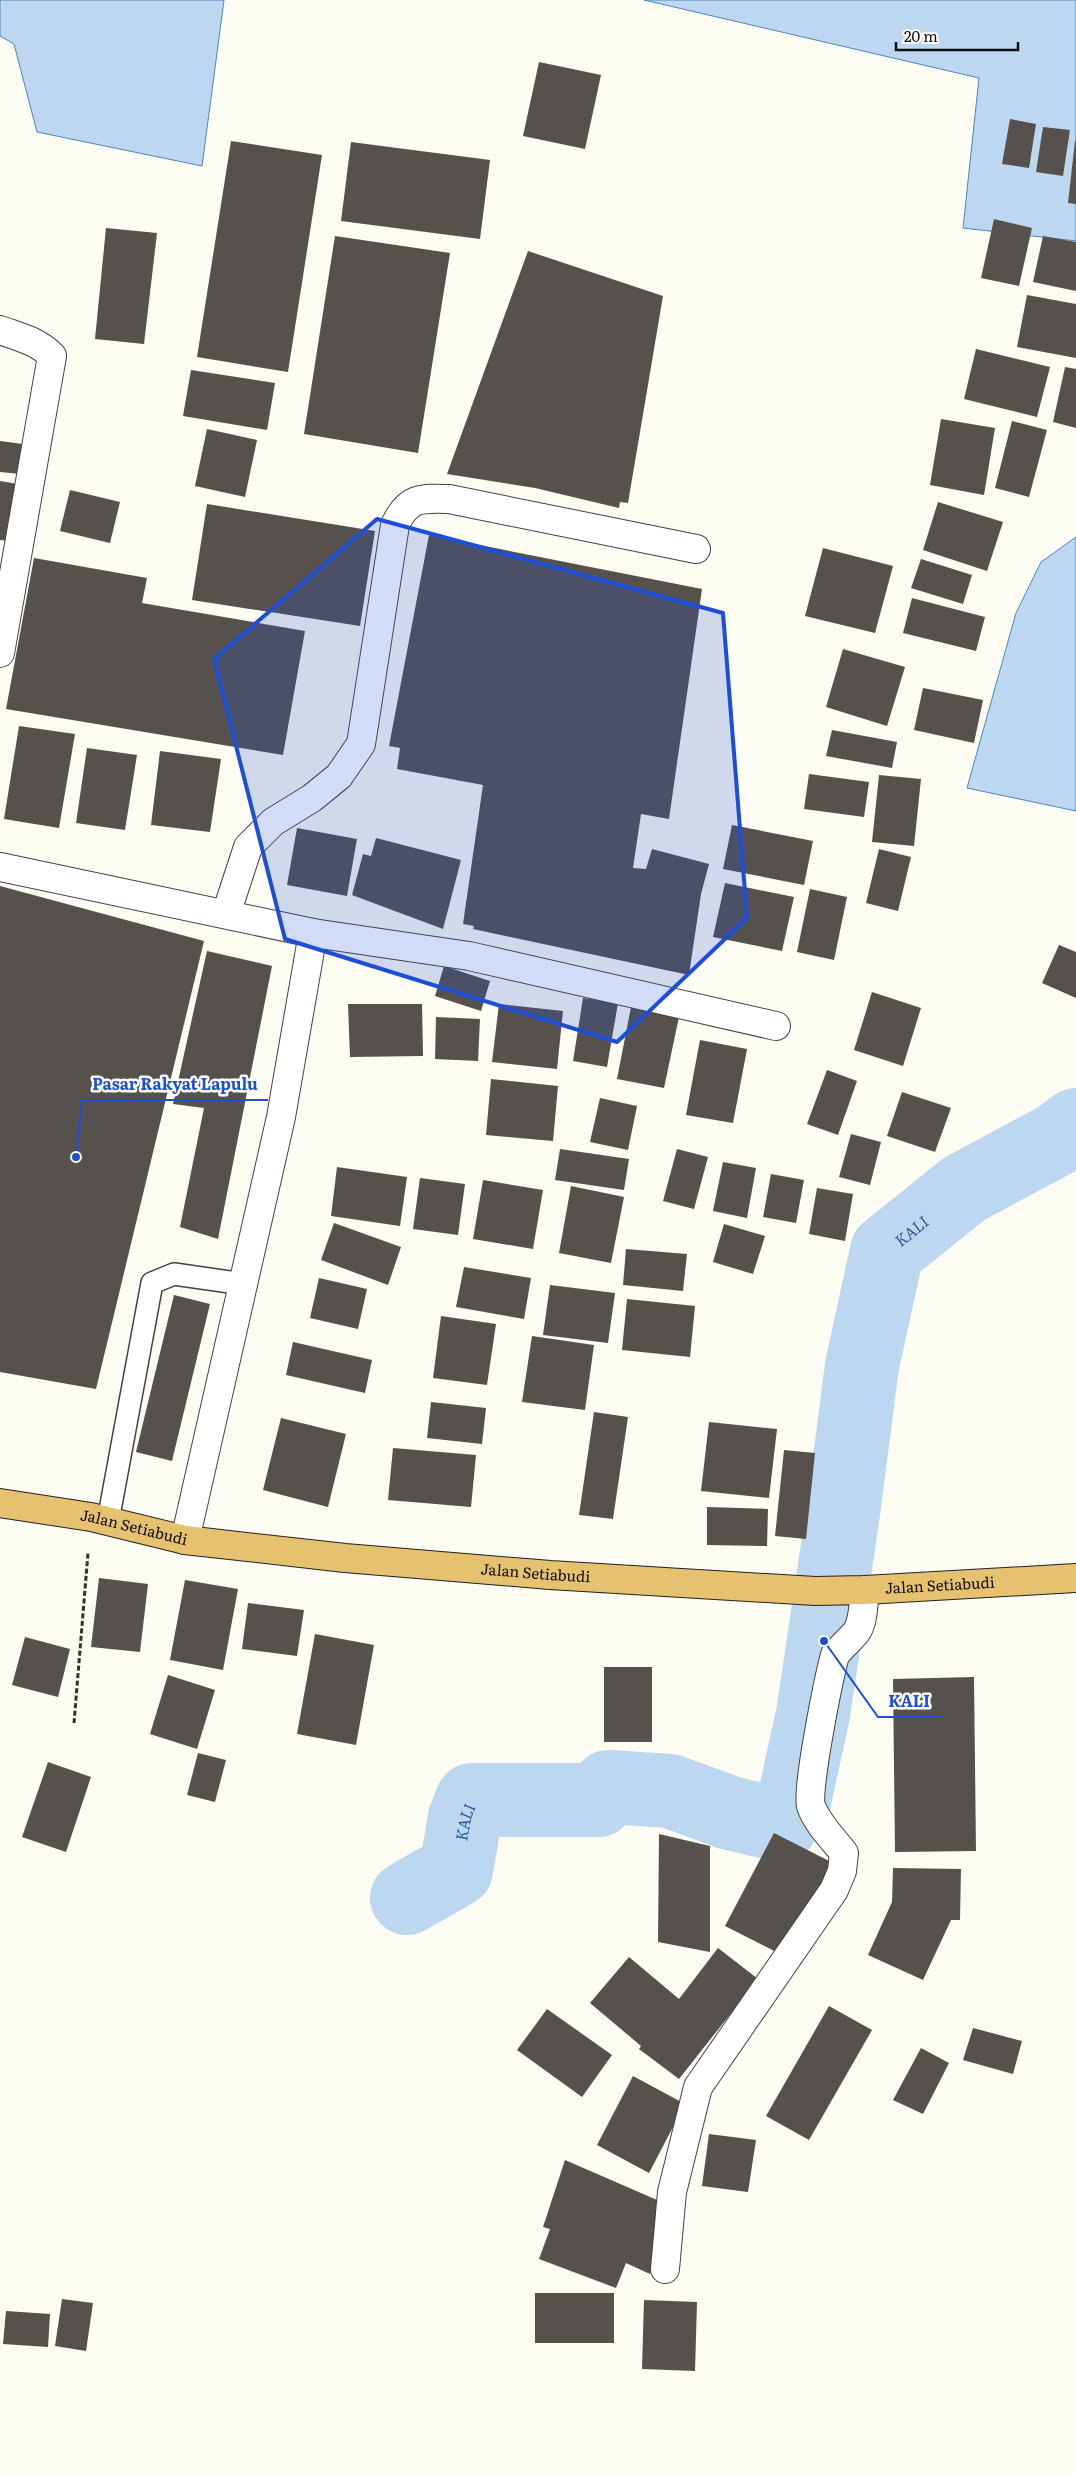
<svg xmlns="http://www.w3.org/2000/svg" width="1076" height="2474" viewBox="0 0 1076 2474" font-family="Literata,serif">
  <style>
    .water { fill: #bcd7ef; stroke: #4b86be }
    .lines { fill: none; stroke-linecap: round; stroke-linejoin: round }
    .river { stroke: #bcd7ef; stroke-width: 74 }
    .building { fill: #56514c }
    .service-casing { stroke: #424242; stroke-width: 24 }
    .minor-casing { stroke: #424242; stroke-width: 30 }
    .trunk-casing { stroke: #202020; stroke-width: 30 }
    .path { stroke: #313131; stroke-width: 3; stroke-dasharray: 5 2.5; stroke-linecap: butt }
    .service { stroke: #fff; stroke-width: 21 }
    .minor { stroke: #fff; stroke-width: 28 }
    .trunk { stroke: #e6c270; stroke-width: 28 }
    .marked { fill: #1d4ed8; fill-opacity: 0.2; stroke: #1d4ed8; stroke-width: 4; stroke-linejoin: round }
    .labels { text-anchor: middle; stroke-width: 5; stroke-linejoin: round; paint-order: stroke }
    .street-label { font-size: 15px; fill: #0f0f0f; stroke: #fff }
    .water-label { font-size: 16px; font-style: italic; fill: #265993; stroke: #fff }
    .leader { fill: none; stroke: #1d4ed8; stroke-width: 2 }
    .callout-dot { fill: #1d4ed8; stroke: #fff; stroke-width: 2 }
    .callout-label { font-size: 16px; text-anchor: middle; font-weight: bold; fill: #1d4ed8; stroke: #fff; stroke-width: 5; stroke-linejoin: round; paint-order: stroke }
  </style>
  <rect width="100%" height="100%" fill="#fdfcf2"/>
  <g class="water">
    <path d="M0,0H224L202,166L37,132L14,44L0,36Z"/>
    <path d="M644,0H1076V241L963,228L979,78Z"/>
    <path d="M1076,537V811L967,788L1016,613L1041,562Z"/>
  </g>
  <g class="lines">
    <path class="river" id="s1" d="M407,1898L456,1870L465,1818L472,1800H598L609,1787L670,1791L730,1813L781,1825L794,1801L813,1714L843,1513L862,1366L887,1251L964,1189L1059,1138L1076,1125"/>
  </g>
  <g class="building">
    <path d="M539,62L601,75L585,149L523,136Z"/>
    <path d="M1010,119L1036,124L1029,168L1002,164Z"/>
    <path d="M1043,127L1070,130L1063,176L1036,172Z"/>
    <path d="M231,141L322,155L288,372L197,357Z"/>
    <path d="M1075,141H1076V204L1068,203Z"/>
    <path d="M351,142L490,160L480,239L341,221Z"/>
    <path d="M994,219L1032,228L1019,286L981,278Z"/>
    <path d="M106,228L157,233L144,344L95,339Z"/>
    <path d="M335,236L450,253L418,453L304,434Z"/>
    <path d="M1043,236L1076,242V291L1033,282Z"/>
    <path d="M528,251L663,296L628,503L620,502L619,508L535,488L447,474Z"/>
    <path d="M1027,295L1076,304V358L1017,347Z"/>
    <path d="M976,349L1050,367L1037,417L964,399Z"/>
    <path d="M1065,367L1076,369V428L1053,422Z"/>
    <path d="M191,370L275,383L267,430L183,416Z"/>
    <path d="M941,419L995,428L984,495L930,485Z"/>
    <path d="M1012,421L1047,430L1029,497L995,488Z"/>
    <path d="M207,429L257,440L245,497L195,486Z"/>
    <path d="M0,441L23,444L20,474L0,472Z"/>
    <path d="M0,481L18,484L10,541L0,540Z"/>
    <path d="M70,490L120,502L110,543L60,531Z"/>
    <path d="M938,502L1003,522L987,571L923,550Z"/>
    <path d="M207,504L375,531L360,626L192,600Z"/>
    <path d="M429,535L702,589L669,819L641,814L633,868L646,869L652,849L709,864L701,894L689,975L473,929L474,926L463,924L483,785L397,769L400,748L389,746Z"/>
    <path d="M823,548L893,566L875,633L805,616Z"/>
    <path d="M34,558L147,578L142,603L305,631L283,755L6,709Z"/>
    <path d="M921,559L972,575L963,604L911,588Z"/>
    <path d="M912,598L985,617L976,651L903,633Z"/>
    <path d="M843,649L905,667L887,726L826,707Z"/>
    <path d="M923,688L983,700L974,743L914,730Z"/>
    <path d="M19,726L75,734L59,828L4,819Z"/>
    <path d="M832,730L897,742L892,768L826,756Z"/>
    <path d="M87,748L137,755L125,830L76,823Z"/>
    <path d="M160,751L221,759L210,832L151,825Z"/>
    <path d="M809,774L869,782L864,817L804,809Z"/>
    <path d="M879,775L921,779L914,846L872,842Z"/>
    <path d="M732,825L813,841L804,885L723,869Z"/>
    <path d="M297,828L357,839L347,896L287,885Z"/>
    <path d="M376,838L461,860L443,929L352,895L363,854L371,856Z"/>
    <path d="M879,849L911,857L898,911L866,903Z"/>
    <path d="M725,883L794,897L782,951L713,937Z"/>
    <path d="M0,886L204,941L96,1389L0,1372Z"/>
    <path d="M810,889L847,897L834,960L797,952Z"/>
    <path d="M1059,945L1076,952V998L1042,983Z"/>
    <path d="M207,951L272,966L218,1239L180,1227L204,1108L173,1104Z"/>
    <path d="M444,966L490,981L481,1011L435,996Z"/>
    <path d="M872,992L921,1008L903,1066L854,1050Z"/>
    <path d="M583,998L618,1003L607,1067L573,1061Z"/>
    <path d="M632,1002L680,1012L664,1088L617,1079Z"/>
    <path d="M348,1004H422L423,1056L350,1057Z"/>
    <path d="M499,1004L563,1011L557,1069L492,1062Z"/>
    <path d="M436,1017L480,1019L478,1061L435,1059Z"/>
    <path d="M700,1040L747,1049L733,1123L686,1115Z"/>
    <path d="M827,1070L857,1081L838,1135L807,1124Z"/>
    <path d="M491,1079L558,1086L553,1141L486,1135Z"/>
    <path d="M902,1092L951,1108L935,1152L887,1136Z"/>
    <path d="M600,1098L637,1106L628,1150L590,1142Z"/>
    <path d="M851,1134L881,1142L870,1185L839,1177Z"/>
    <path d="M560,1149L629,1159L624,1190L555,1180Z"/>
    <path d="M677,1149L708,1157L694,1209L663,1201Z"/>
    <path d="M723,1162L756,1168L747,1218L713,1211Z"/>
    <path d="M337,1167L407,1177L400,1226L331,1216Z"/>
    <path d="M771,1174L804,1180L796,1223L763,1217Z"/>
    <path d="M420,1178L465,1184L458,1235L413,1229Z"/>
    <path d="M483,1180L543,1190L533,1249L473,1239Z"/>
    <path d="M571,1186L624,1197L611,1263L559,1253Z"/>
    <path d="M817,1188L853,1194L845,1241L809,1234Z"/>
    <path d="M334,1223L401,1247L388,1285L321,1260Z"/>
    <path d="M724,1224L765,1236L753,1274L713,1262Z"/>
    <path d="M626,1249L687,1254L683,1291L623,1285Z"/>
    <path d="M464,1267L531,1278L524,1319L456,1307Z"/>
    <path d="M319,1278L367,1289L358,1329L310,1318Z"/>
    <path d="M550,1285L615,1293L608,1343L543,1335Z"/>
    <path d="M174,1295L210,1304L172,1461L136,1452Z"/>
    <path d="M627,1299L695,1306L690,1357L622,1350Z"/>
    <path d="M441,1316L496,1324L487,1385L433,1378Z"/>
    <path d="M532,1336L594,1345L585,1410L522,1402Z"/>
    <path d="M293,1342L372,1360L365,1393L286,1375Z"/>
    <path d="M431,1402L486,1408L482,1444L427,1438Z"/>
    <path d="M594,1412L628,1417L613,1519L579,1515Z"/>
    <path d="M281,1418L346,1434L328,1507L263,1490Z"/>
    <path d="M709,1422L777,1429L769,1498L701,1491Z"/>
    <path d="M393,1448L476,1455L471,1507L388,1500Z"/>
    <path d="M784,1450L815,1453L806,1539L775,1536Z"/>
    <path d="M707,1507L768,1509L767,1546L707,1545Z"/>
    <path d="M99,1578L148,1584L140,1652L91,1647Z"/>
    <path d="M185,1580L238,1589L223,1670L170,1660Z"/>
    <path d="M248,1603L304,1610L297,1656L242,1649Z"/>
    <path d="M315,1634L374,1645L356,1745L297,1734Z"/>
    <path d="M25,1637L70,1649L58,1697L12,1685Z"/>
    <rect x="604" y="1667" width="48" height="75"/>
    <path d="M168,1675L215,1690L197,1749L150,1734Z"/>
    <path d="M974,1677L976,1851L895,1852L893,1679Z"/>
    <path d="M198,1753L226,1760L215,1802L187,1795Z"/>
    <path d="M48,1762L91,1777L66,1852L22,1837Z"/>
    <path d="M774,1833L835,1864L786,1957L725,1926Z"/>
    <path d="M659,1834L710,1846V1952L658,1942Z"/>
    <path d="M893,1868L961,1869L960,1920H951L923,1980L868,1955L892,1902Z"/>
    <path d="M718,1948L758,1979L679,2079L639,2049L641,2046L590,2003L629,1957L679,1999Z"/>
    <path d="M829,2006L872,2030L809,2140L766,2116Z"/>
    <path d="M547,2009L612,2055L582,2097L517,2050Z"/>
    <path d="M973,2028L1022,2041L1013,2074L963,2060Z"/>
    <path d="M921,2048L949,2063L923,2114L893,2100Z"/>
    <path d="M633,2076L685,2104L649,2173L597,2145Z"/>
    <path d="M709,2134L756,2140L748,2192L702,2186Z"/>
    <path d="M565,2160L664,2203L650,2274L626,2263L616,2288L539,2259L550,2229L543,2227Z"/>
    <rect x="535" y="2293" width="79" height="50"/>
    <path d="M62,2299L93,2303L86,2351L55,2346Z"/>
    <path d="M644,2300L697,2302L695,2371L642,2369Z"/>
    <path d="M6,2311L50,2314L48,2347L3,2344Z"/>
  </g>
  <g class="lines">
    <defs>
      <path id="service" d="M108,1521L152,1283L174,1274L244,1284"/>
      <g id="minor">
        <path d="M0,330C19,337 38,341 52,356L0,653"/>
        <path d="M0,867L313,933L281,1117L185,1540"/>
        <path d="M226,914L248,847L273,822L312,798L339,776L361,744L395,525C408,497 421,498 449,499L696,549"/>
        <path d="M313,933L469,956L776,1026"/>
        <path d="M665,2269L672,2192L698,2087L834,1890L842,1871L844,1853C833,1839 817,1823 811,1806C806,1790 829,1677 835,1655C841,1647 854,1636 857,1631C864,1620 863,1603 865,1590"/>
      </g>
      <g id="trunk">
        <path id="s2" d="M0,1503L91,1517L185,1540L345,1558L550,1575L815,1591L865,1590L1076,1578"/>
      </g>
    </defs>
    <use href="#service" class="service-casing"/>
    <use href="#minor" class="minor-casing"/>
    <use href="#trunk" class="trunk-casing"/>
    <path class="path" d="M74,1723L88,1553"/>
    <use href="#service" class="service"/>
    <use href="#minor" class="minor"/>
    <use href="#trunk" class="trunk"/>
  </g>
  <path class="marked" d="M377,519L723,613L747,918L617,1042L285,939L214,659Z"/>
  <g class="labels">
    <g class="street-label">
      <text dy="5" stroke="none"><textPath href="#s2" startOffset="136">Jalan Setiabudi</textPath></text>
      <text dy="5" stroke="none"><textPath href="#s2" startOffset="541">Jalan Setiabudi</textPath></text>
      <text dy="5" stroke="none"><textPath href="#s2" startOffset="946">Jalan Setiabudi</textPath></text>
    </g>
    <g class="water-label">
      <text dy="6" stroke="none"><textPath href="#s1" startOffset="1066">KALI</textPath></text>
      <text dy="6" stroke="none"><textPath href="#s1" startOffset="105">KALI</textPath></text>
    </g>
  </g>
  <path class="leader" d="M76 1157L82 1100H268M824 1641L878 1717H940"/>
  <g class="callout-dot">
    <circle cx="76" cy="1157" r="5"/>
    <circle cx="824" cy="1641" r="5"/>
  </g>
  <g class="callout-label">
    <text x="175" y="1090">Pasar Rakyat Lapulu</text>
    <text x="909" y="1707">KALI</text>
  </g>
  <path d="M896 42v8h122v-8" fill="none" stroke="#0f0f0f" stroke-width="2.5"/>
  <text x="904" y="42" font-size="15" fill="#0f0f0f" stroke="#ffffff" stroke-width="4" paint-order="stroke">20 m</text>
</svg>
